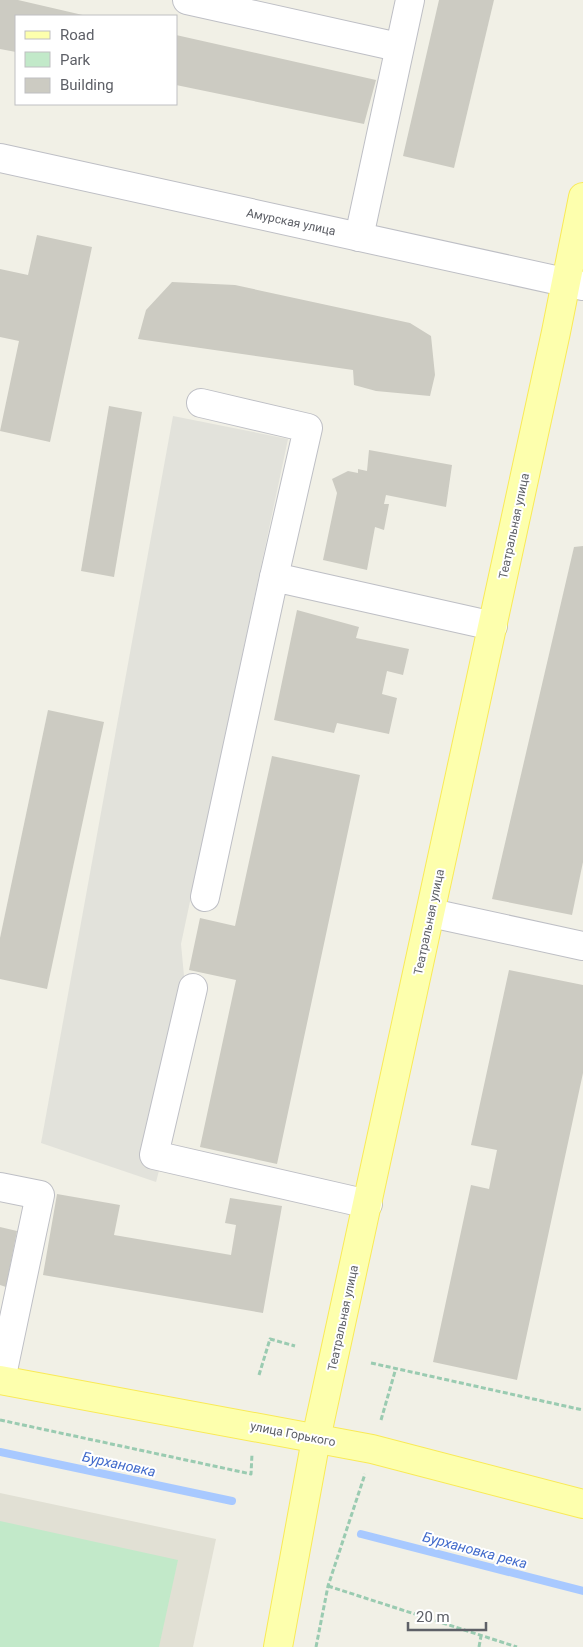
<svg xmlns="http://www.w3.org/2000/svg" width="583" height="1647" viewBox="0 0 583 1647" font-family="Roboto,sans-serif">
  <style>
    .industrial { fill: #e2e2db }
    .education { fill: #e1e0d4 }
    .green { fill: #c2e9c9 }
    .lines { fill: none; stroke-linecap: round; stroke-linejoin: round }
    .stream { stroke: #a8c9ff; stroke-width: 8 }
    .building { fill: #cccbc2 }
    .minor-casing { stroke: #bebfc5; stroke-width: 30 }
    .major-casing { stroke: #f9ea57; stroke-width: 30 }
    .path { stroke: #9acbb1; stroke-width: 3; stroke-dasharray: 5 2.5; stroke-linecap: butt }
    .minor { stroke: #fff; stroke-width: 28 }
    .major { stroke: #fdffad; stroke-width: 28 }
    .labels { text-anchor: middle; stroke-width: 4; stroke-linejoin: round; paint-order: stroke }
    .street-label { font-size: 12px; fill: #5e6067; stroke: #fff }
    .water-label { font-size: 14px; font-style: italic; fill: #426bcb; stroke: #fff }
  </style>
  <rect width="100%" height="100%" fill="#f1f0e6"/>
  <path class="industrial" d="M173,416L288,439L181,944L191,1050L156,1182L41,1143Z"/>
  <path class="education" d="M0,1493L216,1539L193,1647H0Z"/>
  <path class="green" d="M0,1521L178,1560L159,1647H0Z"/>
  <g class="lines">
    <g class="stream">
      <path d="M0,1452L232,1501"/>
      <path d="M361,1534L583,1591"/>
    </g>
  </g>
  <g class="building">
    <path d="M0,0H18L87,16H16V52L0,49Z"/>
    <path d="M439,0H494L454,168L403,156Z"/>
    <path d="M176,35L376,80L364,124L176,85Z"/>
    <path d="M37,235L92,247L50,442L0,431L19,341L0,337V269L28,275Z"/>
    <path d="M172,282L235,285L410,323L431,336L435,375L430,396L376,391L354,385L353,370L138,339L146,310Z"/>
    <path d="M109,406L142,412L114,577L81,571Z"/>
    <path d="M369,450L452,465L446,507L386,495L384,504H389L384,530L375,527L367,570L323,560L337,493L332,479L348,471L358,473V469L367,471Z"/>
    <path d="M583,546V862L572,915L492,899L574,547Z"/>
    <path d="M297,610L359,627L356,638L409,649L403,675L387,671L382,694L397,698L389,734L337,723L334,733L274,720Z"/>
    <path d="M48,710L104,722L47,989L0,979V938Z"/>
    <path d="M272,756L360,775L277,1164L200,1147L236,980L189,970L200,918L235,926Z"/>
    <path d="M509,970L583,985V1073L517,1380L433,1362L471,1185L489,1189L497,1150L471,1145Z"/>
    <path d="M57,1194L120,1205L114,1235L231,1255L236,1225L225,1223L230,1198L282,1206L263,1313L43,1275Z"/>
    <path d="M0,1227L17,1231L6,1287L0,1285Z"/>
  </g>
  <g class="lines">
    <defs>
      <g id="minor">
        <path d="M187,0L398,47"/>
        <path d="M0,158L583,286"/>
        <path d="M359,237L410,0"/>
        <path d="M201,403L308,428L274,577"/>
        <path d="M205,897L274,577L493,626"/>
        <path d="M431,913L583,946"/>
        <path d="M193,988L154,1155L368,1204"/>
        <path d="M0,1187L40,1195L1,1380"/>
      </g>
      <g id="major">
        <path d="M0,1380L372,1449L583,1504"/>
        <path d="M278,1647L316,1439L556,332L583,197"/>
      </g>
    </defs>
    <use href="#minor" class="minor-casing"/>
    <use href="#major" class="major-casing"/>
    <g class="path">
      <path d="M371,1363L583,1410"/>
      <path d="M259,1375L270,1339L295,1346"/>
      <path d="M0,1420L251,1474L252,1454"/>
      <path d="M381,1420L396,1368"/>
      <path d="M328,1586L517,1647"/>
      <path d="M316,1647L328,1586L365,1474"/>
      <path d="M479,1647L481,1636"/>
    </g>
    <use href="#minor" class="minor"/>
    <use href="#major" class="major"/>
  </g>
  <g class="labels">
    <g class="street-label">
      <text transform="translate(291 222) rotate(12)" y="4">Амурская улица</text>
      <text transform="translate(514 526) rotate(-78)" y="4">Театральная улица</text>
      <text transform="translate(429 922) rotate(-78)" y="4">Театральная улица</text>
      <text transform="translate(343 1318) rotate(-78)" y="4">Театральная улица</text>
      <text transform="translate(293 1434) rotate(11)" y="4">улица Горького</text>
    </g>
    <g class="water-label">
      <text transform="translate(119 1464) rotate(12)" y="5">Бурхановка</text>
      <text transform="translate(475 1550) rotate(15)" y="5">Бурхановка река</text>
    </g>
  </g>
  <rect x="15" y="15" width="162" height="90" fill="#ffffff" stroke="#bfbfc2"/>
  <rect x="25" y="31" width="25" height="8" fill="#fdffad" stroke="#bfbfc2"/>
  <text x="60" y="40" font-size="15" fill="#5e6067">Road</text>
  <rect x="25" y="52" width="25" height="15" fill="#c2e9c9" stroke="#bfbfc2"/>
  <text x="60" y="65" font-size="15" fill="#5e6067">Park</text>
  <rect x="25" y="78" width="25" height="15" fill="#cccbc2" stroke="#bfbfc2"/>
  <text x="60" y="90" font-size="15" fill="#5e6067">Building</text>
  <path d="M408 1622v8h78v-8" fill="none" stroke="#5e6067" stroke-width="2.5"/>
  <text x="416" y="1622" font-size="15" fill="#5e6067" stroke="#ffffff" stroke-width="4" paint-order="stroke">20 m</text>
</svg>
